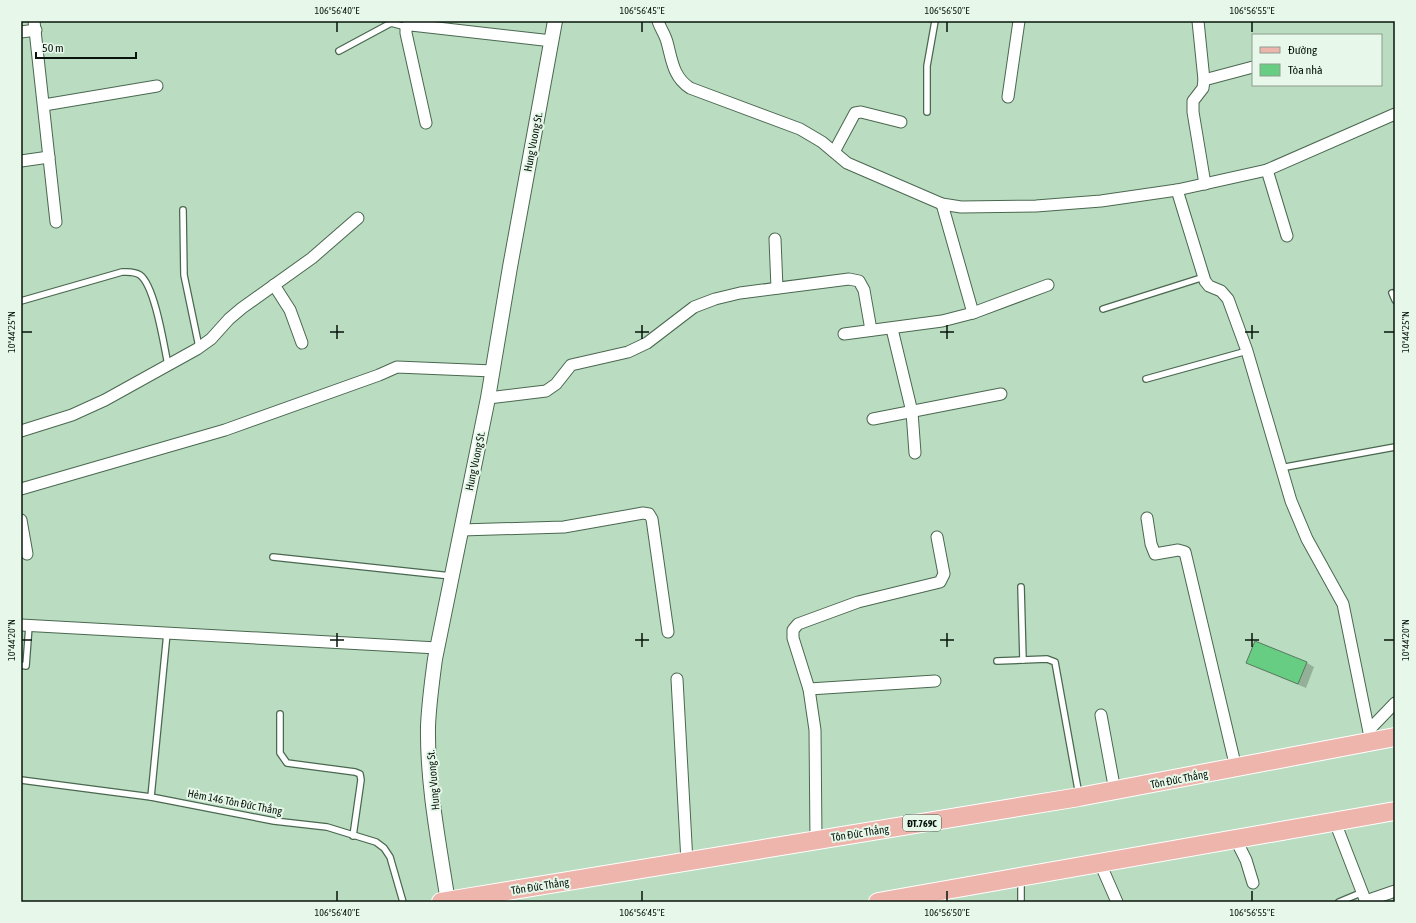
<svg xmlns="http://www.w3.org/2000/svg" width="1416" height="923" viewBox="0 0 1416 923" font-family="'Asap Condensed',sans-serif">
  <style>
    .shadow { fill: #0003 }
    .building { fill: #67cd82; stroke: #5a7960 }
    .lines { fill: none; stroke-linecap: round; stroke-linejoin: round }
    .service-casing { stroke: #4a6850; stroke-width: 8 }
    .minor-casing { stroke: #4a6850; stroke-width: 13 }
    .tertiary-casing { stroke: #4a6850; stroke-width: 16 }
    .primary-casing { stroke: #fff; stroke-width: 20 }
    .service { stroke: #fff; stroke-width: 5.5 }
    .minor { stroke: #fff; stroke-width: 11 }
    .tertiary { stroke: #fff; stroke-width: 14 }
    .primary { stroke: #edb5ac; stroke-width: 18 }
    .ticks { fill: none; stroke: #08140b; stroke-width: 1.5 }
    .labels { text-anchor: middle; stroke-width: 4; stroke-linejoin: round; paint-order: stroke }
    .shield { fill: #e7f8ea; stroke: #4b584e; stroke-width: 1 }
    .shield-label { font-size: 10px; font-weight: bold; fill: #08140b }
    .street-label { font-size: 11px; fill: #08140b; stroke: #e7f8ea }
    .neatline { fill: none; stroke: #08140b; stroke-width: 1.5 }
    .ticks-label { font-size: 10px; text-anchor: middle; fill: #08140b }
  </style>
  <rect width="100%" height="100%" fill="#badcc0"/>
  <path class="shadow" d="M1247,663H1307L1314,667L1306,688Z"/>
  <path class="building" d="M1255,641L1307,662L1298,684L1246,663Z"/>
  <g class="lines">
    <defs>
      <g id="service">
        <path d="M339,51L391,23L406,27"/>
        <path d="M927,112V66L935,21"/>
        <path d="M183,210L184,275L199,347"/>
        <path d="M1392,293L1395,300"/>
        <path d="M21,301L122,272C128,272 134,271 140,275C155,286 164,346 168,365"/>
        <path d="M1103,309L1204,277"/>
        <path d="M1146,379L1247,351"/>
        <path d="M1280,468L1395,447"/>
        <path d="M273,557L451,576"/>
        <path d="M1021,587L1023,660"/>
        <path d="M997,661L1047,659L1055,662L1079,795"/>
        <path d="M21,665L26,666L29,626"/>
        <path d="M280,714V753L287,763L355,772L360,774L361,780L353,836"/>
        <path d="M21,780L151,797L274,821L327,827L376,842L384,848L390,857L403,902"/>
        <path d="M151,797L167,633"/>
        <path d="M1021,902V880"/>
        <path d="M1339,902L1363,892"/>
      </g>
      <g id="minor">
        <path d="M34,21L56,222"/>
        <path d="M658,21C660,28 665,34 667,42C672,60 673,77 690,88L800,129L822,142L847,163L942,204L961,207L1036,206L1101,201L1177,190L1267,170L1395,114"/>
        <path d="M1198,21L1204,80L1203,88L1193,101V112L1205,184"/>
        <path d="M21,32L36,30"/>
        <path d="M1204,80L1253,67"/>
        <path d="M1008,97L1019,21"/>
        <path d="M44,105L157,86"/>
        <path d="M426,123L406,33V27L411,25L552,41"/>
        <path d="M834,152L855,113L861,112L901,122"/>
        <path d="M21,161L49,157"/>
        <path d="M1267,170L1287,236"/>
        <path d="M1177,190L1205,281L1209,286L1221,291L1228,299L1247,351L1291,501L1307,539L1343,604L1371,742"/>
        <path d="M942,204L973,313"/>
        <path d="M775,239L777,288"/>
        <path d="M274,285L290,310L302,343"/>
        <path d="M892,329L912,412L915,453"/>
        <path d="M844,334L942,321L973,313L1048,285"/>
        <path d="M488,398L546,391L556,384L571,365L628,352L647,343L694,307L715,299L740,293L849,279L859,281L864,290L871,330"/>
        <path d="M873,419L1001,394"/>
        <path d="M21,431L72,415L105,400L197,349L211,339L229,319L242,308L312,258L358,218"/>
        <path d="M21,489L225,430L379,375L397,367L493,371"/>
        <path d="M1147,518L1151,544L1155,554L1178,550L1185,552L1236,768"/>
        <path d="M21,520L27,554"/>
        <path d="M461,530L564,527L643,513L649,514L652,519L668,632"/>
        <path d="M21,625L437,648"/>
        <path d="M677,679L687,862"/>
        <path d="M809,689L935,681"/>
        <path d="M1101,715L1115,791"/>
        <path d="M1369,730L1395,703"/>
        <path d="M1335,822L1366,902"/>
        <path d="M816,840L815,730L809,689L793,638V630L798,624L858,602L940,582L944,574L937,537"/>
        <path d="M1236,840L1246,860L1253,883"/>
        <path d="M1100,863L1117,902"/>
        <path d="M1366,901L1395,891"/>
      </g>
      <path id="tertiary" d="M448,902C439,844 427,784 428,726C429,703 432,681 435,659L488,398L510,267L555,21"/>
      <g id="primary">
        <path d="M441,902L1079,797L1395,737"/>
        <path d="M878,902L1395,811"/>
      </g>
    </defs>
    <use href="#service" class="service-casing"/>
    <use href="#minor" class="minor-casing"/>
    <use href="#tertiary" class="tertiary-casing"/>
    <use href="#primary" class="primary-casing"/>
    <use href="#service" class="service"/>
    <use href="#minor" class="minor"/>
    <use href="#tertiary" class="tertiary"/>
    <use href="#primary" class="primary"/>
  </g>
  <path class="ticks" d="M337,22V32M642,22V32M947,22V32M1252,22V32M337,325V339M642,325V339M947,325V339M1252,325V339M22,332H32M330,332H344M635,332H649M940,332H954M1245,332H1259M1384,332H1394M337,633V647M642,633V647M947,633V647M1252,633V647M22,640H32M330,640H344M635,640H649M940,640H954M1245,640H1259M1384,640H1394M337,891V901M642,891V901M947,891V901M1252,891V901"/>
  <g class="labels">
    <rect class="shield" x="903" y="815" width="38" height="16" rx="3"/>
    <g class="shield-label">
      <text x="922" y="827">ĐT.769C</text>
    </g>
    <g class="street-label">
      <text transform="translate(533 142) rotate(-79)" y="4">Hung Vuong St.</text>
      <text transform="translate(475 461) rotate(-78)" y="4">Hung Vuong St.</text>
      <text transform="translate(1179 779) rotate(-11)" y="4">Tôn Đức Thắng</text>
      <text transform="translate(433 780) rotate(-95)" y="4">Hung Vuong St.</text>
      <text transform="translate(235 802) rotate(11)" y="4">Hẻm 146 Tôn Đức Thắng</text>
      <text transform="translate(860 833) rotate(-9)" y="4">Tôn Đức Thắng</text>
      <text transform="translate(540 886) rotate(-9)" y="4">Tôn Đức Thắng</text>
    </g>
  </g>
  <rect width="1416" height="923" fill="none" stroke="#e7f8ea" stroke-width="44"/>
  <rect x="1252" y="34" width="130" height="52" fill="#e7f8ea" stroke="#8e9d91"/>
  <rect x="1260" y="47" width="20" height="6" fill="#edb5ac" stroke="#8e9d91"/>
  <text x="1288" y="54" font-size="12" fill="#08140b">Đường</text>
  <rect x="1260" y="64" width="20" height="12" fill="#67cd82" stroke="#8e9d91"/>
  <text x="1288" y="74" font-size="12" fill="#08140b">Tòa nhà</text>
  <path d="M36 52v6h100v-6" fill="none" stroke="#08140b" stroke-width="2"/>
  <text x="42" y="52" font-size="12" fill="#08140b" stroke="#e7f8ea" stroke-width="3" paint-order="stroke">50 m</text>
  <rect x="22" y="22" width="1372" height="879" class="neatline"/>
  <g class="ticks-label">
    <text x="337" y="14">106°56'40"E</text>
    <text x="642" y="14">106°56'45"E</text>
    <text x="947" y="14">106°56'50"E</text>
    <text x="1252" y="14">106°56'55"E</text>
    <text transform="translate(11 332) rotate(-90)" y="4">10°44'25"N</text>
    <text transform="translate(1405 332) rotate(-90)" y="4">10°44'25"N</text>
    <text transform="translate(11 640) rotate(-90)" y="4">10°44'20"N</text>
    <text transform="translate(1405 640) rotate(-90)" y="4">10°44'20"N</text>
    <text x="337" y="916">106°56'40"E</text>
    <text x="642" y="916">106°56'45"E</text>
    <text x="947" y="916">106°56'50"E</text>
    <text x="1252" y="916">106°56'55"E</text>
  </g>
</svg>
